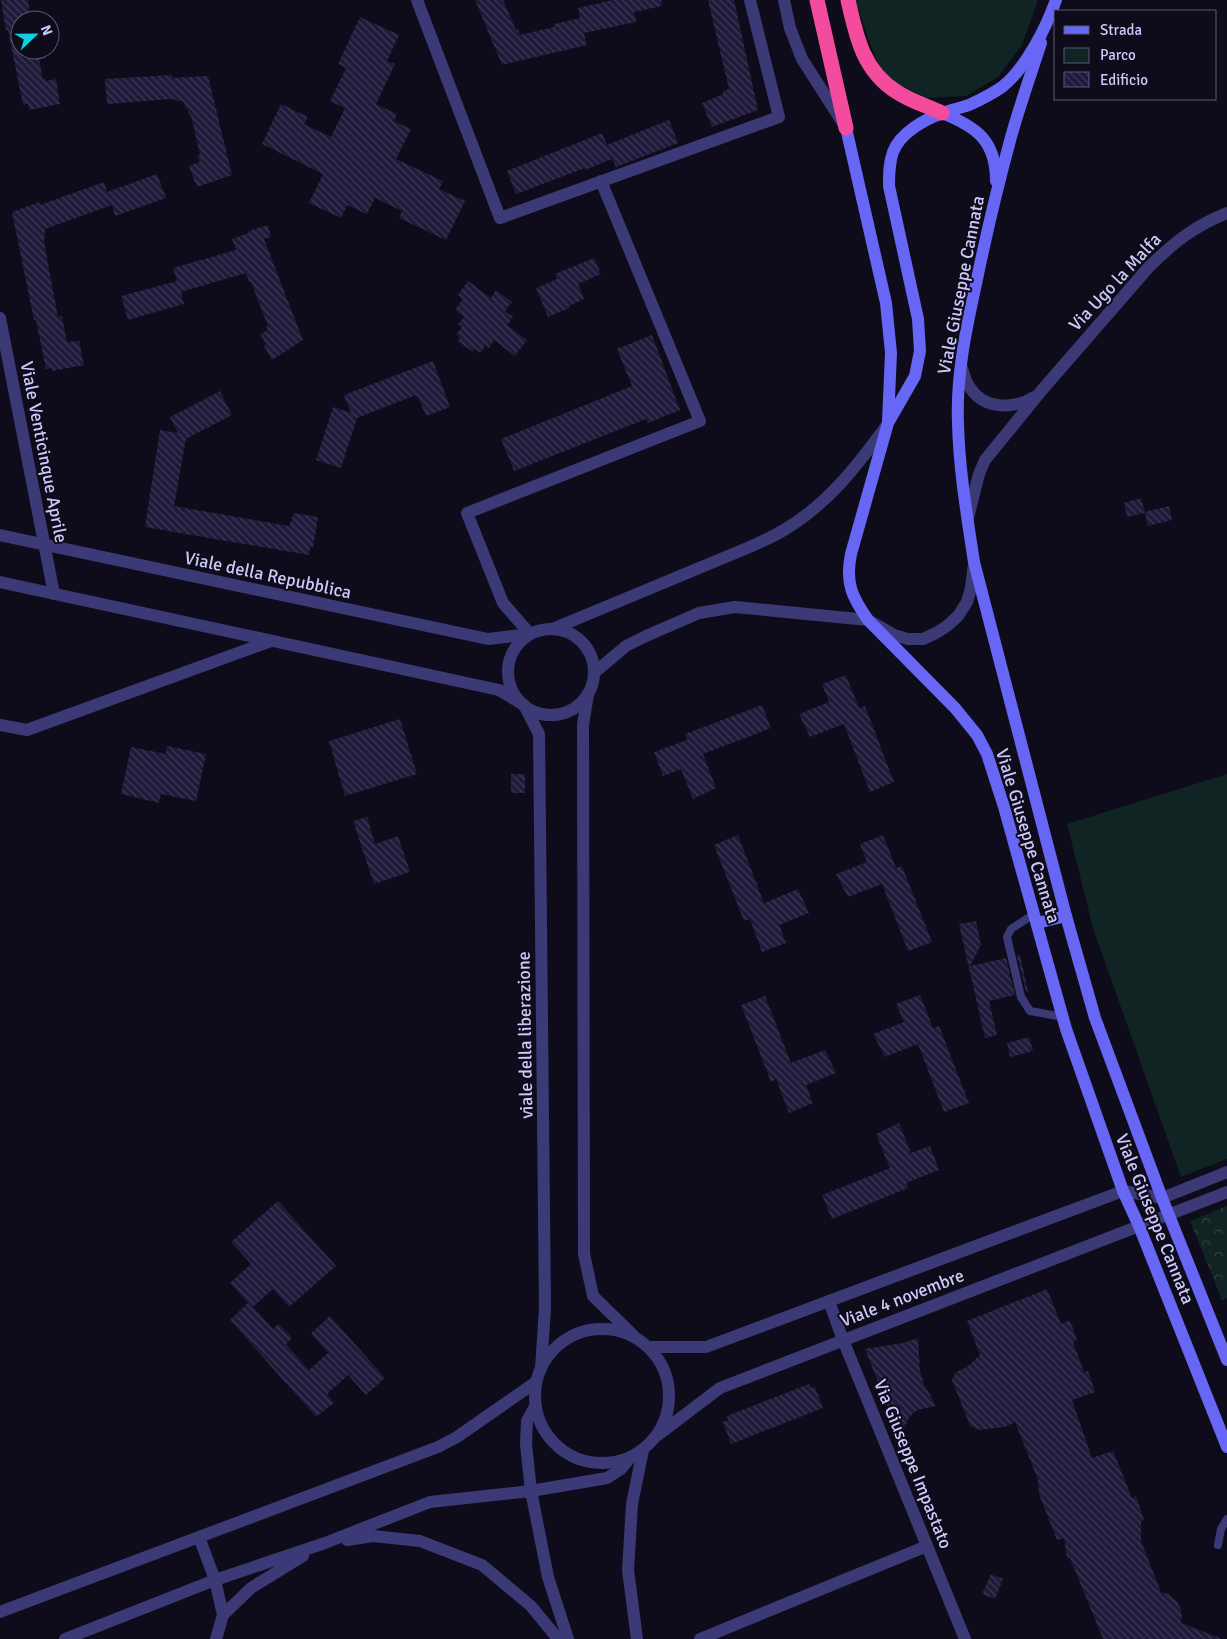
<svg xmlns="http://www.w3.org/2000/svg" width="1227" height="1639" viewBox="0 0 1227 1639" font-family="Signika,sans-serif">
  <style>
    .green { fill: #0f2423 }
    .park { fill: url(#park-crowns) }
    .building { fill: url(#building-back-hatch) }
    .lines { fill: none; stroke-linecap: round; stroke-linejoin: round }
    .lane { stroke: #3b3a77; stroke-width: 8 }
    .street { stroke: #3b3a77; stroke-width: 12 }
    .secondary { stroke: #6766f5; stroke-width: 12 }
    .highway { stroke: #f34c9f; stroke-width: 15 }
    .labels { text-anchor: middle; stroke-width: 4; stroke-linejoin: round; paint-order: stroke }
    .street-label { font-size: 18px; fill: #cec9fb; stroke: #0e0c1a }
  </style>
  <defs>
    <pattern id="park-crowns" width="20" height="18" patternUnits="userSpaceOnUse" patternTransform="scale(1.25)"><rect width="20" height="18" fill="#0f2423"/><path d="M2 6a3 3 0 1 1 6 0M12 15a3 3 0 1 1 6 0" fill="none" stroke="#314244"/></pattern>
    <pattern id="building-back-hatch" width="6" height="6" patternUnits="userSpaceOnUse" patternTransform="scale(1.25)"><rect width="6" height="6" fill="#1f193a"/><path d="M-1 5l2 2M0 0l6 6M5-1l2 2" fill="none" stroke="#3e3957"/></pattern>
  </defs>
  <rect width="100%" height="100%" fill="#0e0c1a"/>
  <g class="green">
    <path d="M855,0H1038L1022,45L998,77L966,96L927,98L893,82L878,64L872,49Z"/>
    <path d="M1227,774V1159L1181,1177L1093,928L1067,824Z"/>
  </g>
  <path class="park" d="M1227,1206V1298L1222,1300L1190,1221Z"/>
  <g class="building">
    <path d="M1,0H28L31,20H20V50H37L43,79L45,78L46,81L56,79L60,104L29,110L28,104L23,105L8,30H6Z"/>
    <path d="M475,0H503L516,30L518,29L520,35L554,27V24L580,18L578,8L613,0H661L662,6L634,12L636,22L584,33L587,45L502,65Z"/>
    <path d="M708,0H734L758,110L712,127L702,103L723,94V91L729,89Z"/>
    <path d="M360,17L399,35L387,61L395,64L376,104L397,114L394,121L411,129L396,159L443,181L439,189L465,201L446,240L399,218L402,211L375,198L367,214L347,205L341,218L309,203L323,174L262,144L281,104L308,117L304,124L331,137L345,108L330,101L346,68L338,64Z"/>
    <path d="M172,75V78L208,76L232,175L197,187L189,166L200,162L197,156L200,155L191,115L190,116L187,108H185L184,102L172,99L107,104L105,79Z"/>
    <path d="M669,120L678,143L616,167L612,159L585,170V168L516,194L507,171L602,133L607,145Z"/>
    <path d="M157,174L166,198L115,216L112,205L45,229L44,242L58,317L62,316L67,342L79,341L84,365L52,371L51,368L46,369L36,320H34L12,212L39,202L40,205L104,182L107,192Z"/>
    <path d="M268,225L271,237L264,239L303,340L272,360L264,346L266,344L260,334L268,330L266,327L268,326L251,282H249L246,273L181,292L184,304L128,320L121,296L177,281L173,268L236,250L232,239L249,233L248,231Z"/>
    <path d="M594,258L601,274L578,284L584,299L569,306V308L548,317L536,288L557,279L555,274Z"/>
    <path d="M468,281L491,298L496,290L512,302L505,311L513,317L507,325L527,340L515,356L494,340L489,348L486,345L480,353L475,349L473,352L458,341L460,338L456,334L462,327L458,324L464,317L455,310L463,299L458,295Z"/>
    <path d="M652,335L680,410L648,423L646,419L514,471L501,439L632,386L617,349Z"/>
    <path d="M433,361L450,407L426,416L418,397H417L416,395L357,418L341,468L316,460L333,407L351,413L344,395Z"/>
    <path d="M220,391L232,415L186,439L174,506L289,526L294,513L318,517L313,548L310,547L309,555L145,527L160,430L178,433L170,417Z"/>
    <path d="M1141,498L1145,512L1169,506L1172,520L1148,526L1145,513L1127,517L1124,503Z"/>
    <path d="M846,675L859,708L865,706L894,782L870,792L844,724L810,737L799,714L829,702L822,684Z"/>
    <path d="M762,705L771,728L703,754L716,788L693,799L681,769L663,776L654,752L687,740L685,734Z"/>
    <path d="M400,719L417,774L345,796L329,741Z"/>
    <path d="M167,746L206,754L196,801L161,794L159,803L121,794L131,747L166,754Z"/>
    <rect x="511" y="774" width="14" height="19"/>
    <path d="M367,817L375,844L398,836L410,872L374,884L353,821Z"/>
    <path d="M738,835L764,903L798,889L809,913L779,925L786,943L762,952L750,919L744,921L714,845Z"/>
    <path d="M883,835L896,868L902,866L932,942L908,951L882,884L848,897L836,874L867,862L860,844Z"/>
    <path d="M976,921L981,945L970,966L1006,958L1015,995L989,1001L997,1035L985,1038L959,924Z"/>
    <path d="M1017,955H1020L1028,992H1026Z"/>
    <path d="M920,995L933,1028L939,1026L969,1103L944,1112L918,1044L885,1057L873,1034L904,1022L896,1004Z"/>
    <path d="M765,996L791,1063L825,1050L836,1073L806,1085L813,1103L789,1113L776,1079L771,1082L741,1005Z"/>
    <path d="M1029,1037L1033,1051L1010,1057L1007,1043Z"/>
    <path d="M899,1123L911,1153L930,1146L939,1170L906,1183L908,1188L832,1219L822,1195L890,1168L876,1134Z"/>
    <path d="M278,1201L336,1266L289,1307L273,1289L253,1307L273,1329L279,1324L292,1338L286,1344L309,1370L328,1353L311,1333L330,1316L385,1378L366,1395L348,1375L327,1394L334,1403L316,1417L230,1320L248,1303L230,1283L251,1264L231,1242Z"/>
    <path d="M1047,1289L1061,1324L1070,1320L1077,1340L1073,1342L1084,1372L1088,1371L1095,1392L1072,1400L1092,1458L1113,1451L1132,1498L1136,1496L1144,1520L1141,1522V1541L1161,1592L1168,1594L1177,1601L1180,1607L1182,1614L1181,1623L1220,1638V1639H1103L1070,1558L1067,1557L1064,1538L1057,1540L1039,1494L1038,1480L1015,1422L1005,1427L980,1430L970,1426L952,1380L956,1372L967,1367L980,1355L967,1321Z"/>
    <path d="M918,1338L920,1371L924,1384L936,1406L921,1409L914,1412L909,1418L900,1437L865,1349L903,1343Z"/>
    <path d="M809,1384L810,1388L815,1387L823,1408L731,1444L723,1422L728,1420L727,1416Z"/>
    <path d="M991,1574L1003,1579L995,1599L982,1594Z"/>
  </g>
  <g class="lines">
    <g class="lane">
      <path d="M1034,914L1011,929L1007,937L1021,997L1030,1011L1063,1017"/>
      <path d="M1218,1545L1221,1529L1227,1519"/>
    </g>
    <g class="street">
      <path d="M417,0L500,218L779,117L750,0"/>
      <path d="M784,0L790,28L802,59L843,123"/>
      <path d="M0,318L54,594"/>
      <path d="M962,368C964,375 966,383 971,389C985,410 1015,409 1034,397"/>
      <path d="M968,518L979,474L985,460L1042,390L1148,268C1173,243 1194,226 1227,213"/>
      <path d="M0,535L488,639L530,634"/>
      <path d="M0,582L499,690L524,705L539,734L545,1308L541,1369"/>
      <path d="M555,628L752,546C763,541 774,536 784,530C828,504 857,466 887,425"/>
      <circle cx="551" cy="672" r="43"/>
      <path d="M530,634L503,603L467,513L700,421L601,181"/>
      <path d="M594,673L626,646L646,636L699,613L735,607L868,620L894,635L908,639H923L936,633L947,626L958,616L967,602L971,588L974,563"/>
      <path d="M588,694L583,725L584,1254L593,1296L633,1335"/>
      <path d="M0,725L27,730L271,641"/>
      <path d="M829,1301L843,1340L965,1639"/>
      <circle cx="602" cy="1396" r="67"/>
      <path d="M649,1347H706L1123,1191L1162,1198L1227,1172"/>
      <path d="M536,1405L527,1421L526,1444L531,1491L548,1577L568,1639"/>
      <path d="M658,1435L720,1388L1227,1192"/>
      <path d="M199,1537L215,1580L223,1615"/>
      <path d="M347,1540L373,1536L420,1541L482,1565L531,1606L558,1639"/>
      <path d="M0,1612L438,1447L457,1437L536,1382"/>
      <path d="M65,1639L215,1580L325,1543L430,1502L531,1491L607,1478L621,1469L630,1458"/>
      <path d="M216,1639L223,1615L251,1588L303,1556"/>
      <path d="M637,1639L628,1570L632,1504L643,1450"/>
      <path d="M700,1639L927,1546"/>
    </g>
    <g class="secondary">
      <path d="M1056,0C1046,28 1026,68 1002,87C992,94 980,100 969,105C960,108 951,110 943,113C925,119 900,133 893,152C889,163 889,174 889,186L918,319L920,351L915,376L888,423L851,554C845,583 852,597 868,620L955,708L977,735L987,754L1004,807L1066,1029L1123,1191L1139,1226L1227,1447"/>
      <path d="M1041,43C1031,74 1020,105 1011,137C998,185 986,235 976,284C966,329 956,377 958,423C959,469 967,516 974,562L1066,916L1095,1018L1162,1198L1227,1360"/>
      <path d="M942,113C977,127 996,141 996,181"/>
      <path d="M846,128L886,303L891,353L888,421"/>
      <path d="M1037,923L1066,916"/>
    </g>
    <g class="highway">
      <path d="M817,0L846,128"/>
      <path d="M848,0C856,36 863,71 897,92C910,101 928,106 942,113"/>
    </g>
  </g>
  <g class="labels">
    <g class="street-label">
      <text transform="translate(1115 282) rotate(-47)" y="6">Via Ugo la Malfa</text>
      <text transform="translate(961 285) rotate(-79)" y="6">Viale Giuseppe Cannata</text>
      <text transform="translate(44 452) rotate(79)" y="6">Viale Venticinque Aprile</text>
      <text transform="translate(268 575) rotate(12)" y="6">Viale della Repubblica</text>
      <text transform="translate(1028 836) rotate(73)" y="6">Viale Giuseppe Cannata</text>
      <text transform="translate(525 1035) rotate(-91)" y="6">viale della liberazione</text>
      <text transform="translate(1155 1219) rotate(68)" y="6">Viale Giuseppe Cannata</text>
      <text transform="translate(902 1298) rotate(-21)" y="6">Viale 4 novembre</text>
      <text transform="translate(913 1464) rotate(68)" y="6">Via Giuseppe Impastato</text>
    </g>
  </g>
  <rect x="1054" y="10" width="162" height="90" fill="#0e0c1a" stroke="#5b5874"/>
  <rect x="1064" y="26" width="25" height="8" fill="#6766f5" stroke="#5b5874"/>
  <text x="1100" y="35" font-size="15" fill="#cec9fb">Strada</text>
  <rect x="1064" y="48" width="25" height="15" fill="#0f2423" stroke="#5b5874"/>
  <text x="1100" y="60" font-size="15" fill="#cec9fb">Parco</text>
  <rect x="1064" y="72" width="25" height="15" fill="url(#building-back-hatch)" stroke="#5b5874"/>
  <text x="1100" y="85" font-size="15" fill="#cec9fb">Edificio</text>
  <g transform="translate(35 35) rotate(68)"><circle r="24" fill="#0e0c1a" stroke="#5b5874"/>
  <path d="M0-4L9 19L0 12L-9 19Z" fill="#0fd0e2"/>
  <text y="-8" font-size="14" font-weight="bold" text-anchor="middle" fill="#cec9fb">N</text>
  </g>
</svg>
